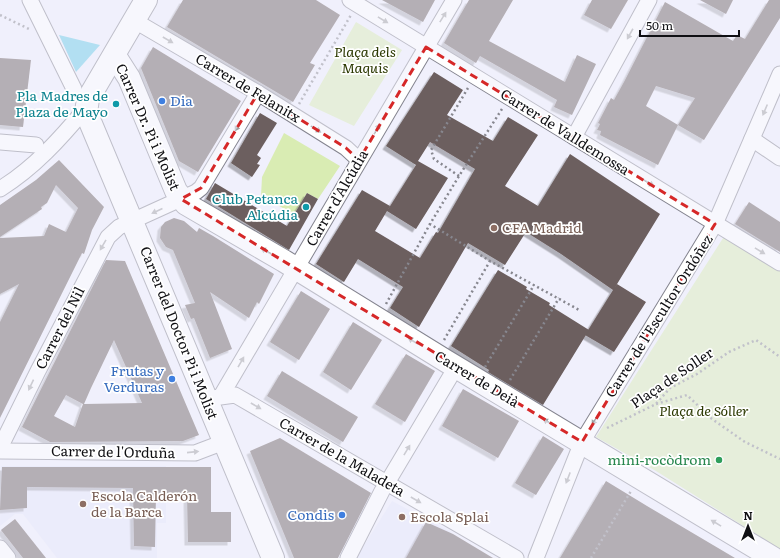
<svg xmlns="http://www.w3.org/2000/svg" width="780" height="558" viewBox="0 0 780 558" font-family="Literata,serif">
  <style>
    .built { fill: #e5e6fa }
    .green { fill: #d9ecb3 }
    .water { fill: #66cbe6 }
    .building { fill: #6c5f5e; fill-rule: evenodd; filter: url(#shadow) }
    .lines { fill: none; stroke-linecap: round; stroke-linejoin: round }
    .street-casing { stroke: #84848f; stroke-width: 17 }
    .secondary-casing { stroke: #84848f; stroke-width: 24 }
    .path { stroke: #87878f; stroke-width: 2.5; stroke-dasharray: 2 3; stroke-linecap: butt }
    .street { stroke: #fff; stroke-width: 15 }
    .secondary { stroke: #fff; stroke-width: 22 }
    .oneway { fill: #9f9fa1 }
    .marked { fill: none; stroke: #d62828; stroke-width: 3; stroke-dasharray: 8 5; stroke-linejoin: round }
    .shop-dot { fill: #3f7fe0; stroke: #fff; stroke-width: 1.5 }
    .culture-dot { fill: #0f9aa8; stroke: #fff; stroke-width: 1.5 }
    .education-dot { fill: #8d6e63; stroke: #fff; stroke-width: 1.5 }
    .leisure-dot { fill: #2e9e5b; stroke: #fff; stroke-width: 1.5 }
    .labels { text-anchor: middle; stroke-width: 3.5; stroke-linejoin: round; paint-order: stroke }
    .park-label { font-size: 14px; font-style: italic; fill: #2b3800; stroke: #fff }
    .street-label { font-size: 14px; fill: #0f0f13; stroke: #fff }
    .culture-label { font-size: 14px; fill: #0d838f; stroke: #fff; text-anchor: end }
    .shop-label { font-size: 14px; fill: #366cbe; stroke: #fff; text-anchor: end }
    .education-label { font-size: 14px; fill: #785e54; stroke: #fff; text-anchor: start }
    .leisure-label { font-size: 14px; fill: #27864d; stroke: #fff; text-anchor: end }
  </style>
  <defs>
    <filter id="shadow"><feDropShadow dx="-3.5" dy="3.5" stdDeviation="0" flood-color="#0004"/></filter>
  </defs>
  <rect width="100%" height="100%" fill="#f0f0fc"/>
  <g class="built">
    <path d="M1,466H166V523H157V558H57L23,514H15L0,526Z"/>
    <path d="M392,501L451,532L436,558H356Z"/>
  </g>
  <g class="green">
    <path d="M356,22L402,50L354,126L309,105Z"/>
    <path d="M284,133L340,166L318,199L307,193L294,214L261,196L262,177Z"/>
    <path d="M725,235L780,271V549L656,471L596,437Z"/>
  </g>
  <path class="water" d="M59,35L100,45L76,72Z"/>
  <g class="building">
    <path d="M183,0H316L340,15L310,63L315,65L293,102L167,27Z"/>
    <path d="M382,0H435L423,22Z"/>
    <path d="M469,0H513L489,41L565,82L577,55L596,64L572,115L554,107L557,100L480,56L476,63L444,43Z"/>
    <path d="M592,0H628L611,29L584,15Z"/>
    <path d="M700,0H733L726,14Z"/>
    <path d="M769,0H780V18L704,140L678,125L658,165L600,135L601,131L597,130L600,124L598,123L611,98L614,100L624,82L665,2L733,41L737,35L745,39ZM656,86L695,98L678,125L646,106Z"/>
    <path d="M153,47L241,101L198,172L179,161L141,68Z"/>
    <path d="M0,58L31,60L23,127L0,125Z"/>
    <path d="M434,72L463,90L447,115L493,141L508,117L538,135L505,186L538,206L570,154L660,214L614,289L617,284L646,302L614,352L585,335L613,290L561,254L526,232L505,265L468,243L419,327L390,308L403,287L358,259L344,282L316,264L362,190L390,206L387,211L416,165L386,146ZM430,142L475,169L438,233L436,232L420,258L375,231L387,211L416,229L448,178L418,161Z"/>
    <path d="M260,113L277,123L257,155L261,158L257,164L260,165L252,177L231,163Z"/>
    <path d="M59,160L104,207L92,230L84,254L82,253L0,418V322L19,284L0,294V238L44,236L49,224L66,232L78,208L56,185L47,203L41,207L42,209L0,237V205L36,180Z"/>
    <path d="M215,183L287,226L307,193L318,199L289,250L206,199Z"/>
    <path d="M749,202L780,222V252L735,224Z"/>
    <path d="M174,218L184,221L197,232L199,228L213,236L274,274L259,304L257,302L249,318L210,292L232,349L210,358L194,318L191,319L185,305L195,303L173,250L166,247L160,238L161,227L165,222Z"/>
    <path d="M106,260L125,261L199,435L183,441L50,442L22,427ZM114,340L142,403L84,404L91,388ZM66,395L83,404L75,427L54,416Z"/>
    <path d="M498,270L527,287L526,289L550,303L549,305L589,330L543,405L488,372L489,370L451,346Z"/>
    <path d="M301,291L330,309L299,360L270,342Z"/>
    <path d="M353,322L382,340L351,390L323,372Z"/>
    <path d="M406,354L435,371L405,422L375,404Z"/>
    <path d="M282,371L358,417L343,442L267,396Z"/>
    <path d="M463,389L519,421L498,458L442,426Z"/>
    <path d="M543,436L564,449L536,495L515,483Z"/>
    <path d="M280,438L371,493L338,558H294L250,451Z"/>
    <path d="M2,467H211V512H231V542H188L187,494H156L155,547L134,546L133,488L27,487V508L0,510Z"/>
    <path d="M606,481L647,506L735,558H560Z"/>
    <path d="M15,519L46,558H23L1,530Z"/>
    <path d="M426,522L453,534L493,558H406Z"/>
  </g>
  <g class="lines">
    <defs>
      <g id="street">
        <path d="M30,0L74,89"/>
        <path d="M350,0L780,263"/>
        <path d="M135,21L258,93L346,148L359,160"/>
        <path d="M574,137L649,0"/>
        <path d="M752,139L780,158"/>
        <path d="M0,142L36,145"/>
        <path d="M0,189C34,168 60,139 86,108"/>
        <path d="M221,396L454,0"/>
        <path d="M213,398L235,395L516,558"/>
        <path d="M0,448L38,371L108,237L119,227L196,192L201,188L258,93"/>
        <path d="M0,451L195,453L224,442"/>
        <path d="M387,483L456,367"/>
        <path d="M0,548L8,558"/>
        <path d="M348,558L382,491"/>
        <path d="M536,558L582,442L715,224L780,74"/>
      </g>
      <g id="secondary">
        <path d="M146,0L88,99L86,112L273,558"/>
        <path d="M115,56L129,78L176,191L186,204L284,261L446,361L773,558"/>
      </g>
    </defs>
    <use href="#street" class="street-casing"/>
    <use href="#secondary" class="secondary-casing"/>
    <g class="path">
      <path d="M0,15L29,29"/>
      <path d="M299,104L351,15"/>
      <path d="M502,109L459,176L430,224L490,261L581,311"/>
      <path d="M459,176L434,159L431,150L468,88"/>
      <path d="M386,304L430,224"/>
      <path d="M444,340L490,261"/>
      <path d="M485,367L534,285"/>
      <path d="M510,380L559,298"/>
      <path d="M656,404L687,395L712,419L745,442L780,459"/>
      <path d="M607,428L656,404L670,388L697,374L729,352L756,340L780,357"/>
      <path d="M591,558L631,491"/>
    </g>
    <use href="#street" class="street"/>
    <use href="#secondary" class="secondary"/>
  </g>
  <defs><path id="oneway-solid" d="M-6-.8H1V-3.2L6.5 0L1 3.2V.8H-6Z"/></defs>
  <g class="oneway">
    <use href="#oneway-solid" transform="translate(443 17) rotate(-58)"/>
    <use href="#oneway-solid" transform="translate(383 20) rotate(31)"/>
    <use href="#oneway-solid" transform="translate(630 34) rotate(119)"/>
    <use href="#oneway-solid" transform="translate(168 40) rotate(30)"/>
    <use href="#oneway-solid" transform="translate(765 110) rotate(113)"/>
    <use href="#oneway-solid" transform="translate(238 126) rotate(121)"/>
    <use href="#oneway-solid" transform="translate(316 129) rotate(32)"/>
    <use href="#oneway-solid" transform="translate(377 129) rotate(-60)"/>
    <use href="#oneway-solid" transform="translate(649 183) rotate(31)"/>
    <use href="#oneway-solid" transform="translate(157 211) rotate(155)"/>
    <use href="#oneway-solid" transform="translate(103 245) rotate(120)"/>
    <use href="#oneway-solid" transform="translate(266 251) rotate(-150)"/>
    <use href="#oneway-solid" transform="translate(760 251) rotate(31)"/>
    <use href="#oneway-solid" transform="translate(413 341) rotate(-148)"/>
    <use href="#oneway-solid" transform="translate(241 362) rotate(-60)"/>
    <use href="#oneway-solid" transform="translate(31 385) rotate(115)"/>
    <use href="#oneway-solid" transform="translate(256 406) rotate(30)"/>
    <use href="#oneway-solid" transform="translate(595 420) rotate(121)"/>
    <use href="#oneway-solid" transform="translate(548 422) rotate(-149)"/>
    <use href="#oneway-solid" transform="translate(407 450) rotate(-59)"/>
    <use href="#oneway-solid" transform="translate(193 452) rotate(-6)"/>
    <use href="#oneway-solid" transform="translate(568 478) rotate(111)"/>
    <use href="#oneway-solid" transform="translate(416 500) rotate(30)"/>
    <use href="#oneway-solid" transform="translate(716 523) rotate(-149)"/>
  </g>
  <path d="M0 0H780V558H0ZM426,47L715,224L582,442L181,199L201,188L258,93L346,148L359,160Z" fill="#f0f0fc" fill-opacity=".55" fill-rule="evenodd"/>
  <path class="marked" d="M426,47L715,224L582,442L181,199L201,188L258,93L346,148L359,160Z"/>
  <g class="shop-dot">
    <circle cx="162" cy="101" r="4"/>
    <circle cx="172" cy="379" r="4"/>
    <circle cx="342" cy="515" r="4"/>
  </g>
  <g class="culture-dot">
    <circle cx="116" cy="104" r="4"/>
    <circle cx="306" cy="207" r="4"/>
  </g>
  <g class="education-dot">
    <circle cx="494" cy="228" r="4"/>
    <circle cx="83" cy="504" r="4"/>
    <circle cx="402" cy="517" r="4"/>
  </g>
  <circle class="leisure-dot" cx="719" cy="460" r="4"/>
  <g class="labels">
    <g class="park-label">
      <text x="365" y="57">Plaça dels<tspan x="365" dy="16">Maquis</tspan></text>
      <text x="704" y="416">Plaça de Sóller</text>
    </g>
    <g class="street-label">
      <text transform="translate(248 88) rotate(31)" y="5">Carrer de Felanitx</text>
      <text transform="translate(148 127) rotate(66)" y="5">Carrer Dr. Pi i Molist</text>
      <text transform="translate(565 132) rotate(32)" y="5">Carrer de Valldemossa</text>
      <text transform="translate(337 198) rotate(-60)" y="5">Carrer d'Alcúdia</text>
      <text transform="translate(659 316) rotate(-58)" y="5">Carrer de l'Escultor Ordóñez</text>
      <text transform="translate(60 328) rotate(-63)" y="5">Carrer del Nil</text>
      <text transform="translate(179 333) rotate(68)" y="5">Carrer del Doctor Pi i Molist</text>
      <text transform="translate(672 378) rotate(-34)" y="5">Plaça de Soller</text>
      <text transform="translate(477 379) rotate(31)" y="5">Carrer de Deià</text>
      <text transform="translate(113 452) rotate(1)" y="5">Carrer de l'Orduña</text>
      <text transform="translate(342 457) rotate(30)" y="5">Carrer de la Maladeta</text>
    </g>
    <g class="culture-label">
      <text x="108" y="101">Pla Madres de<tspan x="108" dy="16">Plaza de Mayo</tspan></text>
      <text x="298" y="204">Club Petanca<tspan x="298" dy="16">Alcúdia</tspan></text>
    </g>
    <g class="shop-label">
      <text x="170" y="106" text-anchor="start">Dia</text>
      <text x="164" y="376">Frutas y<tspan x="164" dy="16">Verduras</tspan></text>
      <text x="334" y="520">Condis</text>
    </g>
    <g class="education-label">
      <text x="502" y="233">CFA Madrid</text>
      <text x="91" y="501">Escola Calderón<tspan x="91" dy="16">de la Barca</tspan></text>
      <text x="410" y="522">Escola Splai</text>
    </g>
    <g class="leisure-label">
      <text x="711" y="465">mini-rocòdrom</text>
    </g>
  </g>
  <g transform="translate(748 526)" stroke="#ffffff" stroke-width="3" paint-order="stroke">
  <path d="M0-3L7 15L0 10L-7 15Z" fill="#0f0f13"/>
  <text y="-6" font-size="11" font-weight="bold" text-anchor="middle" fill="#0f0f13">N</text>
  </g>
  <path d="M640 30v6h99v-6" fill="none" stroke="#0f0f13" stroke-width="2"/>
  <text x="646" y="30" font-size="12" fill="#0f0f13" stroke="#ffffff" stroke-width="3" paint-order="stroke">50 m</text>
</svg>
